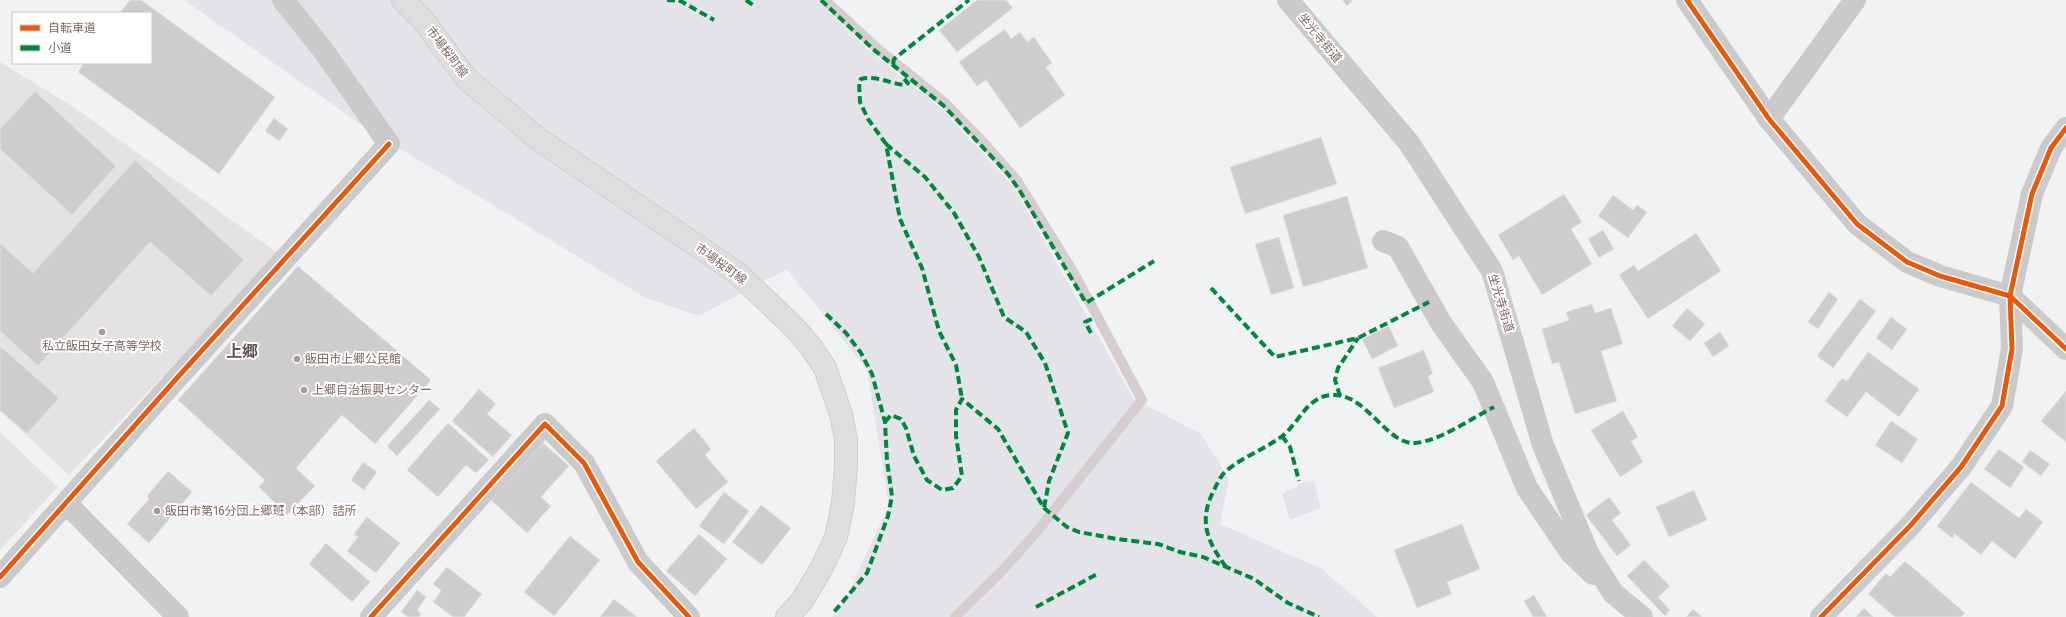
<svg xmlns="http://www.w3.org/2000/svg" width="2066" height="617" viewBox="0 0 2066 617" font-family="'Fira Sans','Noto Sans JP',sans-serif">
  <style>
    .built { fill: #e4e2e4 }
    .green { fill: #e4e3ea }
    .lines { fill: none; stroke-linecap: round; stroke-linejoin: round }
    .stream { stroke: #d7cdce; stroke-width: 10 }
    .building { fill: #cecccc; stroke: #e1e2e3 }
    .major-casing { stroke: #cfcecf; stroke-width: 24 }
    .minor { stroke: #cbc9c9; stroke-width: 22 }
    .major { stroke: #dfdede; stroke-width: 22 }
    .quiet { stroke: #00873e; stroke-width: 4; stroke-dasharray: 8 4; stroke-linecap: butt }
    .cycleway-casing { stroke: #fff; stroke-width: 8 }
    .cycleway { stroke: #e8590c; stroke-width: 5 }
    .poi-dot { fill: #a99896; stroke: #fff; stroke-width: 1.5 }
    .labels { text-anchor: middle; stroke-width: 4; stroke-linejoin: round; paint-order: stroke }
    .street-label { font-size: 12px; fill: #826763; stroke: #fff }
    .poi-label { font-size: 12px; fill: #826763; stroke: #fff; text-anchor: start }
    .district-label { font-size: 16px; font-weight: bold; fill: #675351; stroke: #fff }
  </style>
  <rect width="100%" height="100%" fill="#f1f2f4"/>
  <g class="built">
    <path d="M0,62L75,108L279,254L69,475L0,411Z"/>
    <path d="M0,432L58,487L0,550Z"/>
  </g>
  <g class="green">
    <path d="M184,0H818L866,48L942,109L1013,186L1134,399L1201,434L1229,479L1220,524L1322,569L1377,617H832L845,600L889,505L867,370L787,269L699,316L644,297L366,128Z"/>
    <path d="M1314,481L1321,508L1290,520L1282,494L1304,482Z"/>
  </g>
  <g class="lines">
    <path class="stream" d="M825,0L879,50L945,103L985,144L1018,182L1074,273L1142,400L1035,534L1002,571L955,617"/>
  </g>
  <g class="building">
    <path d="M130,0H141L275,97L219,174L78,72L84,63H151V13H120Z"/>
    <path d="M977,0H1006L1013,8L957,52L939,30Z"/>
    <path d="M1342,0H1353L1347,6Z"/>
    <path d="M1005,29L1011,39L1020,32L1027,42L1034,37L1052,63L1046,67L1065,95L1020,128L986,80L977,86L959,62Z"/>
    <path d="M35,91L116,166L72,215L0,149V129Z"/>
    <path d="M274,118L288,129L279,141L265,131Z"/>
    <path d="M1321,137L1337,184L1245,214L1230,167Z"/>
    <path d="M135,160L244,260L211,296L150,242L38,366L0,331V243L33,273Z"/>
    <path d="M1564,194L1582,222L1571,229L1592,264L1542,295L1519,256L1513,260L1498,235Z"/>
    <path d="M1613,195L1633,210L1637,205L1647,212L1628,238L1598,216Z"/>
    <path d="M1347,196L1368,268L1303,287L1283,215Z"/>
    <path d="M1603,230L1614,249L1599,258L1588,239Z"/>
    <path d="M1696,233L1721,271L1648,319L1619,275L1634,265L1638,271Z"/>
    <path d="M1279,237L1294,288L1271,295L1255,244Z"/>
    <path d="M298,266L431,380L375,444L342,415L296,468L315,486L287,515L259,487L265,480L178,400Z"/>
    <path d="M1829,292L1838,299L1818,329L1808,322Z"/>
    <path d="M1860,299L1876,311L1833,368L1817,356Z"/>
    <path d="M1592,304L1595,313L1611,308L1623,344L1601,351L1617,401L1575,414L1559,362L1552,364L1542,329L1569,320L1566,312Z"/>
    <path d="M1687,308L1705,324L1690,341L1672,326Z"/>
    <path d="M1891,317L1907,329L1892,350L1876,338Z"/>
    <path d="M1389,326L1398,346L1372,359L1362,339Z"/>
    <path d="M1720,332L1729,346L1713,357L1704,343Z"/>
    <path d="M0,346L59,398L27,434L0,410Z"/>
    <path d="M1424,350L1433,374L1428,376L1434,392L1394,408L1378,368Z"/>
    <path d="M1868,352L1919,389L1899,417L1866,392L1847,417L1825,401L1842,378L1847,381Z"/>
    <path d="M479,389L496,404L487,414L512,435L493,457L452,421Z"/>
    <path d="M2066,391V442L2041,421Z"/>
    <path d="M429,400L440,409L397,456L387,446Z"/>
    <path d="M1623,411L1638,437L1631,441L1643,462L1620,477L1591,430Z"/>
    <path d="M1891,421L1918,439L1902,463L1875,445Z"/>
    <path d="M448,423L489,460L476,473L466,465L438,497L407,470Z"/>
    <path d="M694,428L711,449L705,455L728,482L696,509L656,461Z"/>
    <path d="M543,443L569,466L541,497L551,506L527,533L491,500Z"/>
    <path d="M1999,449L2024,467L2010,488L1984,469Z"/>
    <path d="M2030,450L2050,464L2041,476L2022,462Z"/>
    <path d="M363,462L377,472L364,490L351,480Z"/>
    <path d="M168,471L192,492L149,543L127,524L149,499L147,496Z"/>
    <path d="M1971,482L2019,518L2026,509L2043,522L2015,559L1992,541L1981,555L1955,534L1952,538L1937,526Z"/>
    <path d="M1694,490L1707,520L1669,537L1656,507Z"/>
    <path d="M724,492L749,511L724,544L699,526Z"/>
    <path d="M1609,497L1621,513L1612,520L1631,545L1617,556L1586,515Z"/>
    <path d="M761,505L791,528L762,565L732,542Z"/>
    <path d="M367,517L400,543L376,573L347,551L358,537L354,534Z"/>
    <path d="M1462,524L1480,569L1447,582L1452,594L1417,608L1394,550Z"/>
    <path d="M699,534L727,559L695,596L666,571Z"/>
    <path d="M570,536L600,560L554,616L524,592Z"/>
    <path d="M326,543L370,582L352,602L309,564Z"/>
    <path d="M1644,560L1670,586L1658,597L1670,610L1665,616L1627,576Z"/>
    <path d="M1905,561L1965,613L1961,617H1895L1868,594L1886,573L1890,577Z"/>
    <path d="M447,567L482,594L464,617H453L433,602L441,591L433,584Z"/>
    <path d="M417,590L426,597L417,610L421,614L419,617H408L401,612Z"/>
    <path d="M1534,595L1547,617H1533L1524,601Z"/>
    <path d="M614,599L637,617H600Z"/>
    <path d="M1864,608L1873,617H1856Z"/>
    <path d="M1693,609L1702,617H1686Z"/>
  </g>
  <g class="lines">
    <defs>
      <path id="major" d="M403,0L423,20L466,78L538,139L736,272L794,327L811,347L825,368L841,414L846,439V466L843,503L836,537L821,569L802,601L787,617"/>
    </defs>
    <use href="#major" class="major-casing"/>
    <g class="minor">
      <path d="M1288,0L1409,143L1492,271L1543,445L1588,553L1613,593L1642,617"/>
      <path d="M1687,0L1769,119L1857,224L1907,262L1940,276L2010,296L2066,349"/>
      <path d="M1769,119L1855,0"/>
      <path d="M1383,241L1398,247L1441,323L1483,382L1527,488L1571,553L1593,574"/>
      <path d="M66,503L178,617"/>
      <path d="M0,577L177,378L389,144L323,50L283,0"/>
      <path d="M371,617L545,424L584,463L638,562L689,617"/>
      <path d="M1821,617L1910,526L1961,467L2002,406L2012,349L2010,296L2032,194L2051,148L2066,128"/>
    </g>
    <use href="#major" class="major"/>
    <g class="quiet">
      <path d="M667,0L681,1"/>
      <path d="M679,0L714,20"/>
      <path d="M746,0L753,5"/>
      <path d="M821,0L873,49L944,106L1008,174L1020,191L1086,303L1154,261"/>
      <path d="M893,64L894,59L969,0"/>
      <path d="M904,79L908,83L906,85C890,84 877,75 861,79L859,82L860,102L868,119L886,144L900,219L922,268L939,331L956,365L962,399"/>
      <path d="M886,144L925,177L954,213L979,257L1004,317L1026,332L1045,363L1068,433L1049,481L1044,508"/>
      <path d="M1211,288L1275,357L1358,338L1429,302"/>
      <path d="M826,314L846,333L861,353L872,374L885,422L887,461L892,496L888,516L867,573L834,612"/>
      <path d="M1091,333L1085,322L1094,318"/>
      <path d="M1340,396L1335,380L1338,368L1358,338"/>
      <path d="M885,422L891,415L901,419L906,428L914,456L927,480L942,490L953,488L962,476L956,436V410L962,399L998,429L1044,508L1067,527L1079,532L1117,539L1158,544L1180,552L1203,557L1254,579L1288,603L1319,617"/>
      <path d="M1282,436L1290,447L1299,481"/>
      <path d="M1226,567C1207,541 1198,521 1214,490C1217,484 1220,477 1225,472C1242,457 1263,450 1281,437C1299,424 1306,397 1331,395C1366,392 1386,445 1415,443C1440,441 1472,418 1494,407"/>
      <path d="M1036,607L1099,573"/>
    </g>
    <defs>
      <g id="cycleway">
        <path d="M1687,0L1769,119L1857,224L1907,262L1940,276L2010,296L2066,349"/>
        <path d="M0,577L177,378L389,144"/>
        <path d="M371,617L545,424L584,463L638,562L689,617"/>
        <path d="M1821,617L1910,526L1961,467L2002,406L2012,349L2010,296L2032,194L2051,148L2066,128"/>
      </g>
    </defs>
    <use href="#cycleway" class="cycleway-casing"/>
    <use href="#cycleway" class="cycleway"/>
  </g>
  <g class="poi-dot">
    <circle cx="102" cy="332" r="4"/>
    <circle cx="297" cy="359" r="4"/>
    <circle cx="304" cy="390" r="4"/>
    <circle cx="157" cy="511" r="4"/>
  </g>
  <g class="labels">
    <g class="street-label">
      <text transform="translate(1320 38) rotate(50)" y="4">坐光寺街道</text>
      <text transform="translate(447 52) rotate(53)" y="4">市場桜町線</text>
      <text transform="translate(721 264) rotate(36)" y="4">市場桜町線</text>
      <text transform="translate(1501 303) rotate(73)" y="4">坐光寺街道</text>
    </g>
    <g class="poi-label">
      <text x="102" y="350" text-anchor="middle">私立飯田女子高等学校</text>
      <text x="305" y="363">飯田市上郷公民館</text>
      <text x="312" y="394">上郷自治振興センター</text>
      <text x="165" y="515">飯田市第16分団上郷班（本部）詰所</text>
    </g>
    <g class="district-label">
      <text x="242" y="357">上郷</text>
    </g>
  </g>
  <rect x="12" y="12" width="140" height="52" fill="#ffffff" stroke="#cdc2c1"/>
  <rect x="20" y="25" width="20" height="6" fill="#e8590c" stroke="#cdc2c1"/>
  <text x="48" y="32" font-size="12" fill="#826763">自転車道</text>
  <rect x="20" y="45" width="20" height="6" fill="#00873e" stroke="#cdc2c1"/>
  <text x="48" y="52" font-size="12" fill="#826763">小道</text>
</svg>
